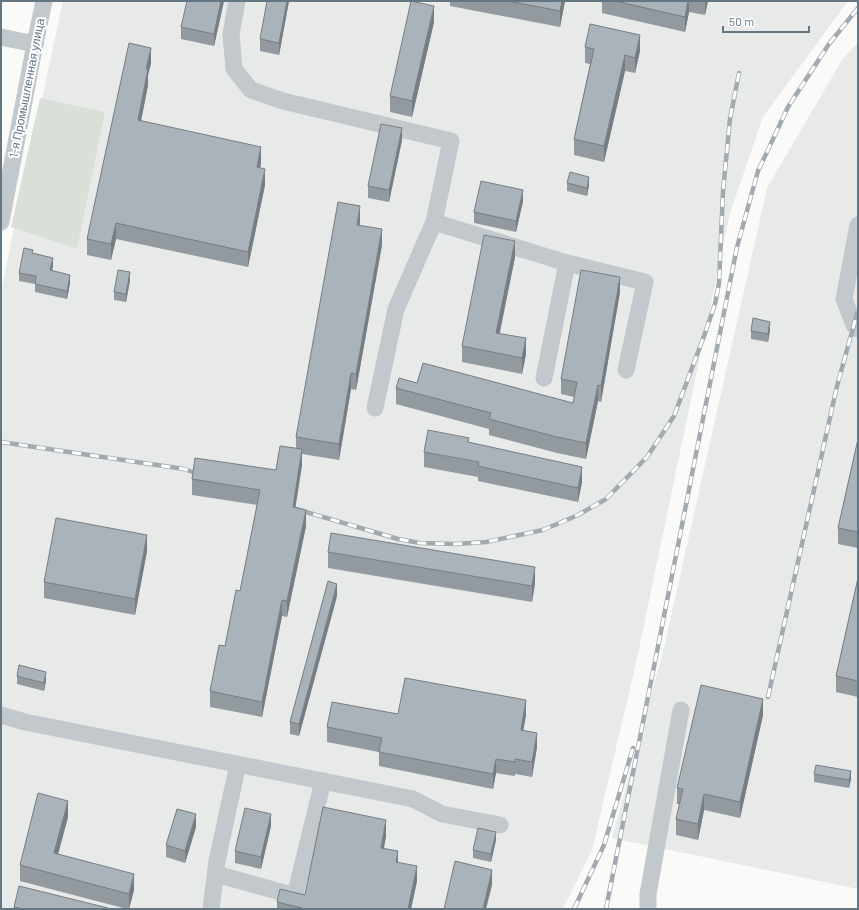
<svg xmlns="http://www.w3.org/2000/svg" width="859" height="910" viewBox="0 0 859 910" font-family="Barlow,sans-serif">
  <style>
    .built { fill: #e8e9e9 }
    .green { fill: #dadfd7 }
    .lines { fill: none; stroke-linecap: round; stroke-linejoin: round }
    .minor { stroke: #c3c8cc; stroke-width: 17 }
    .rail-casing { stroke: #a2aab0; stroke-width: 4.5 }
    .rail { stroke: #fff; stroke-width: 3; stroke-dasharray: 9; stroke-linecap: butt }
    .wall { fill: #929a9f }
    .shaded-wall { fill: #777d82 }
    .building { fill: #aab3b9; stroke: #777d82 }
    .labels { text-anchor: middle; stroke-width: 4; stroke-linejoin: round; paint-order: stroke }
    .street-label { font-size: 12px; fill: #657683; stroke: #fff }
  </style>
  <rect width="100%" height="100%" fill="#fafaf8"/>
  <g class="built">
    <path d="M63,1H848L763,117L730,213L636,663L592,850L563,909H1V294L9,252Z"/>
    <path d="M858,42V889L612,838L664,648L767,188L842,60Z"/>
  </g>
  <path class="green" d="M40,98L105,112L77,249L11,227Z"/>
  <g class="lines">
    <g class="minor">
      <path d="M237,1L231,34L234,69L251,90L283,101L451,141L434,222L396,309L375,408"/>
      <path d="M1,37L35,44"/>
      <path d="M1,222L35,44L44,1"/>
      <path d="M434,222L567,263L544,378"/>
      <path d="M858,225L844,299L854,325L858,329"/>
      <path d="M567,263L645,282L626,370"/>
      <path d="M1,715L25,722L413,799L442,814L500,825"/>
      <path d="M216,874L295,896L323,781"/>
      <path d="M211,909L217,861L238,764"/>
      <path d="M648,909V894L681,710"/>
    </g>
    <defs>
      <g id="rail">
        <path d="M1,442L184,469L204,476"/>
        <path d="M296,509L398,539L420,543L456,544L486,542L543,530L578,515L606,499L647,457L674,416L704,336L715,304L719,283L723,191L730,119L739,73"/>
        <path d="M768,697L837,386L858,310"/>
        <path d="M574,909L604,845L633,748"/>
        <path d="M606,909L737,247L758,171L788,107L829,44L858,8"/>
      </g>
    </defs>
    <use href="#rail" class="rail-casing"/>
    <use href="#rail" class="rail"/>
  </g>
  <g class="wall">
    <path d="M187,1H224L214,46L181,39V27Z"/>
    <path d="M289,1L279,55L260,51V39Z"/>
    <path d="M450,1H565L560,27L450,6Z"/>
    <path d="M602,1H708L705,15L689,12L685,32L602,13Z"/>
    <path d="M434,22L412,117L390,112V96Z"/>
    <path d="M585,47L640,51L635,73L625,71L604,162L574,155V139L590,64L585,63Z"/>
    <path d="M151,64L148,75V85L141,121L261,163L260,168L265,185L248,267L116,239L111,260L87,255V239Z"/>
    <path d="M402,140L389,202L368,198V186Z"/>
    <path d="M567,183L589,185L587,196L567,191Z"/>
    <path d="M523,201L516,232L474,223V212Z"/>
    <path d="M360,222V226L382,245L356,390L351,389L339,460L302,454V465L295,508L306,526L287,617L282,616L262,717L210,707V691L225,646L240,591L257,505L192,495V479L276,470L296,448V437Z"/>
    <path d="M33,254L53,266L52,271L70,283L67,299L35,292V284L19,281V273Z"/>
    <path d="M515,257L500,333L526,354L522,374L462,362V346Z"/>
    <path d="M130,280L126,302L114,300V292Z"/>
    <path d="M620,292L601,402L598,401L586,459L557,453L489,435V429L396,404V388L417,383L573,403L574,397L561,394V379Z"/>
    <path d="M770,330L768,342L751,339V331Z"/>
    <path d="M858,439V548L838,544V528Z"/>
    <path d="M424,452L582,482L578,502L478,481V477L424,467Z"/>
    <path d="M147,551L135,615L44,598V582Z"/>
    <path d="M328,552L535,583L532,602L328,568Z"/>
    <path d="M858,578V697L836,692V676Z"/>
    <path d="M337,596L299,736L290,734V722Z"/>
    <path d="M17,676L46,680L44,691L17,684Z"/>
    <path d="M398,714L526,715L523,730L537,747L532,777L515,774V776L496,773L493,789L379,766V752L327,742V727Z"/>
    <path d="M763,715L740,818L704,810L698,840L676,835V819L680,804H677V788Z"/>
    <path d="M814,774L851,779L849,788L814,782Z"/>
    <path d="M68,817L58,854L134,890L129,909H127L20,881V865Z"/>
    <path d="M271,826L261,869L235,863V851Z"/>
    <path d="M196,827L185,863L166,857V845Z"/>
    <path d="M386,836L384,848L417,881L411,909H277V902L305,895Z"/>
    <path d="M496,840L491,862L473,858V850Z"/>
    <path d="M14,907L108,909H14Z"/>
  </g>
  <g class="shaded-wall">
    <path d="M221,1H224L214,46V34Z"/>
    <path d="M287,1H289L279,55V43Z"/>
    <path d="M562,1H565L560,27V11Z"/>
    <path d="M688,1H689V12L685,32V17Z"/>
    <path d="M705,1H708L705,15Z"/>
    <path d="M434,6V22L412,117V101Z"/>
    <path d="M640,35V51L635,73V58Z"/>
    <path d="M151,48V64L148,75V85L138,136V120L146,69Z"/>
    <path d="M625,55V71L604,162V146Z"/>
    <path d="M402,128V140L389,202V190Z"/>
    <path d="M261,147V163L257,183V167Z"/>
    <path d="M265,169V185L248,267V252Z"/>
    <path d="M589,177V185L587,196V188Z"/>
    <path d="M523,190V201L516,232V221Z"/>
    <path d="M360,206V222L357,241V225Z"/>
    <path d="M116,223V239L111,260V244Z"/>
    <path d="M382,229V245L356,390V374Z"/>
    <path d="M515,241V257L496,349V333Z"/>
    <path d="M53,258V266L50,279V270Z"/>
    <path d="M130,272V280L126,302V294Z"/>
    <path d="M70,275V283L67,299V291Z"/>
    <path d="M620,277V292L601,402V386Z"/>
    <path d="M770,322V330L768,342V334Z"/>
    <path d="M526,338V354L522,374V358Z"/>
    <path d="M351,373V389L339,460V444Z"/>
    <path d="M598,385V401L586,459V443Z"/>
    <path d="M302,449V465L293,523V507Z"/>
    <path d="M582,467V482L578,502V488Z"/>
    <path d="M306,510V526L287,617V601Z"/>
    <path d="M147,535V551L135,615V599Z"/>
    <path d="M535,567V583L532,602V586Z"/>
    <path d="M337,584V596L299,736V724Z"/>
    <path d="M282,600V616L262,717V702Z"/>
    <path d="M46,672V680L44,691V683Z"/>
    <path d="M763,699V715L740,818V802Z"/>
    <path d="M526,700V715L521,744V730Z"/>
    <path d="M537,733V747L532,777V762Z"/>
    <path d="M496,759V773L493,789V774Z"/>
    <path d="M851,771V779L849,788V780Z"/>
    <path d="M704,794V810L698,840V824Z"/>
    <path d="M68,801V817L54,869V853Z"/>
    <path d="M196,814V827L185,863V851Z"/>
    <path d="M271,814V826L261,869V857Z"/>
    <path d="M386,820V836L381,863V848Z"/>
    <path d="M496,832V840L491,862V854Z"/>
    <path d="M398,851V866L396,862Z"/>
    <path d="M417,866V881L411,909H408Z"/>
    <path d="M492,870V885L486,909H483Z"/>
    <path d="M134,874V890L129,909V894Z"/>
  </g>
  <g class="building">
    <path d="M187,1H221L214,34L181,27Z"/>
    <path d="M267,1H287L279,43L260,39Z"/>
    <path d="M411,1L434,6L412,101L390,96Z"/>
    <path d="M508,1H562L560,11Z"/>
    <path d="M615,1H688L685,17Z"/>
    <path d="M590,24L640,35L635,58L625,55L604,146L574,139L594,49L585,47Z"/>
    <path d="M129,43L151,48L146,69H148L138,120L261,147L257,167L265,169L248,252L116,223L111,244L87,239Z"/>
    <path d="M381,124L402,128L389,190L368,186Z"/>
    <path d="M570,172L589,177L587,188L567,183Z"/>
    <path d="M481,181L523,190L516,221L474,212Z"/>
    <path d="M338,202L360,206L357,225L382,229L356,374L351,373L339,444L296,437Z"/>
    <path d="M484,235L515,241L496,333L526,338L522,358L462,346Z"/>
    <path d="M24,248L33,250L32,253L53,258L50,270L70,275L67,291L35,284L36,276L19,273Z"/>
    <path d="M118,270L130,272L126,294L114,292Z"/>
    <path d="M581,270L620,277L601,386L598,385L586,443L557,437L489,419L491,413L396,388L399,378L417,383L423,363L573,403L577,382L561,379Z"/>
    <path d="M753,318L770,322L768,334L751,331Z"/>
    <path d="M428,430L469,438L468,442L582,467L578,488L478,466L479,462L424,452Z"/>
    <path d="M858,439V532L838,528Z"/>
    <path d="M280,446L302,449L293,507L306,510L287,601L282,600L262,702L210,691L219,645L225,646L236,590L240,591L260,490L192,479L195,458L276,470Z"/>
    <path d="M56,518L147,535L135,599L44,582Z"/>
    <path d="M331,533L535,567L532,586L328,552Z"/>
    <path d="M858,578V681L836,676Z"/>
    <path d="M328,581L337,584L299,724L290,722Z"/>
    <path d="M19,665L46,672L44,683L17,676Z"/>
    <path d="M405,678L526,700L521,730L537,733L532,762L515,759V762L496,759L493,774L379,752L382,738L327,727L332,702L398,714Z"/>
    <path d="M701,685L763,699L740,802L704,794L698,824L676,819L683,789L677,788Z"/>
    <path d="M816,765L851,771L849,780L814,774Z"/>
    <path d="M38,793L68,801L54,853L134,874L129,894L20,865Z"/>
    <path d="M323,807L386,820L381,848L398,851L396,862L417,866L408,909H302V908L277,902L280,889L305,895Z"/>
    <path d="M245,808L271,814L261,857L235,851Z"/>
    <path d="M177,809L196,814L185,851L166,845Z"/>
    <path d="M478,828L496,832L491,854L473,850Z"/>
    <path d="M455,861L492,870L483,909H444Z"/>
    <path d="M19,886L108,908V909H23L14,907Z"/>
  </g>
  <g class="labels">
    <g class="street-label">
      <text transform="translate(27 88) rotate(-79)" y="4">1-я Промышленная улица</text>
    </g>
  </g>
  <rect width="859" height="910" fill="none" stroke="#657683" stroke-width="4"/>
  <path d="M723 26v6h86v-6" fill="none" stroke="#657683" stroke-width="2"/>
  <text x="729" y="26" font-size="12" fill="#657683" stroke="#ffffff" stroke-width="3" paint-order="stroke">50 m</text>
</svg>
